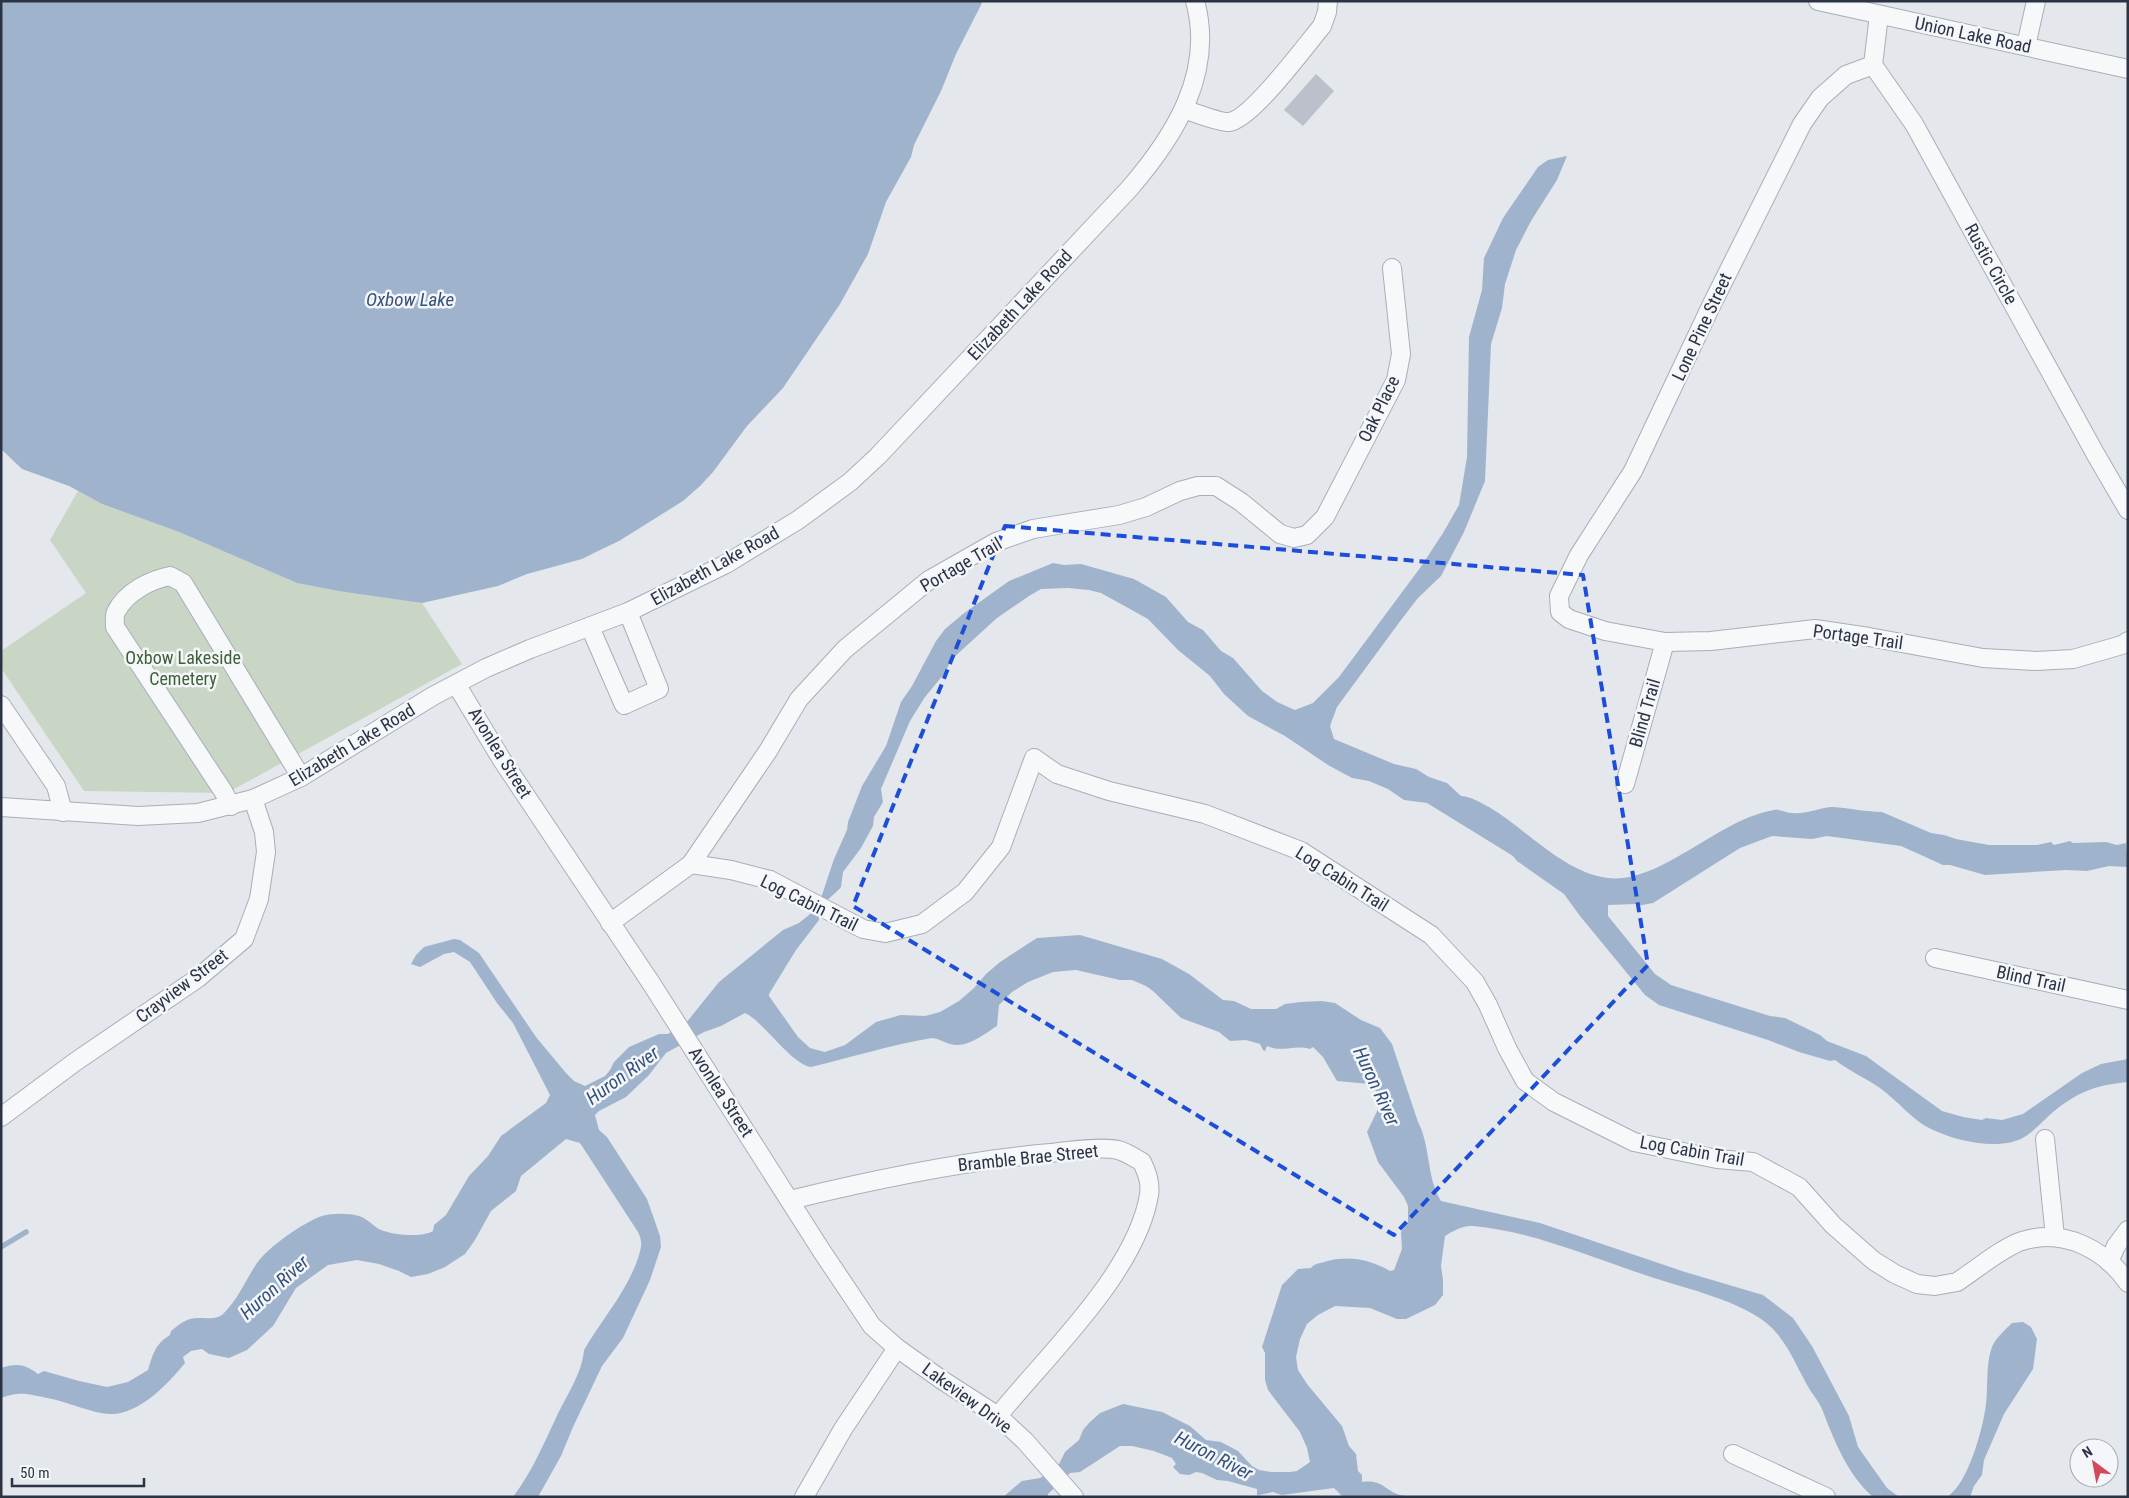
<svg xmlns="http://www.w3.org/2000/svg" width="2129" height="1498" viewBox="0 0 2129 1498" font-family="'Roboto Condensed',sans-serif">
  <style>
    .green { fill: #c9d6c5 }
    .water { fill: #9fb4cc }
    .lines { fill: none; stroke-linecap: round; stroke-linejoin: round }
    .stream { stroke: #9fb4cc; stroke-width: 5.5 }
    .building { fill: #bbc0ca }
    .minor-casing { stroke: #a9aeb7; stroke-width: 20 }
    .minor { stroke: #f7f8fa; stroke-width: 18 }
    .marked { fill: none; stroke: #1d4ed8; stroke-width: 4; stroke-dasharray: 10 6; stroke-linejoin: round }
    .labels { text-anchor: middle; stroke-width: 5; stroke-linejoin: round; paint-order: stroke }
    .street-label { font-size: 18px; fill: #2b3445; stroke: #f4f6f9 }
    .park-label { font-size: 18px; fill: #3f6138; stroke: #f4f6f9 }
    .water-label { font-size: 19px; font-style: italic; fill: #34527a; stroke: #f4f6f9 }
  </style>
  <rect width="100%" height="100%" fill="#e4e7ec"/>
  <path class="green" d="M78,491L102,504L179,532L297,583L422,603L462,664L227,793L84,791L1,668V651L86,593L50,540Z"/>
  <g class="water">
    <path d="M1,1H981L982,3L956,54L941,91L914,145L911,157L886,202L868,254L840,304L783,388L747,426L713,472L700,486L683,501L619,541L598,551L582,559L527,574L498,586L422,603L339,591L297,583L179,532L102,504L69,486L22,469L1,449Z"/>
    <path d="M1567,156L1557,180L1531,221L1516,250L1505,284L1502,308L1491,344L1485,481L1464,532L1441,576L1418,598L1401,620L1337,707L1330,726L1334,739L1394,764L1416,769L1429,777L1447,783L1461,796C1472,797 1479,802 1489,807C1526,829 1564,873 1608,878C1661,884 1718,819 1774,810C1780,809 1787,813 1792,813C1806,815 1820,807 1833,807C1850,808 1866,812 1882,812L1931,833L1944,835L1956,839L1989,845H2037L2051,842L2054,845L2070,841L2073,843L2106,842L2117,845L2126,843L2128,867L2109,866L2087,871L2066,870L1985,875L1950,865H1943L1901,846L1827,836L1812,839L1772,836L1740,848L1653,903L1637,906L1636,904L1608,905V916L1655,974L1671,985L1770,1016L1785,1018L1820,1035L1827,1041L1866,1056L1942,1111L1963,1117L1982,1120L1986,1118L2002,1120L2023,1114L2082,1073L2101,1064L2128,1059V1082C2098,1085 2082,1090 2058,1108C2046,1117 2038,1128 2026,1136C2002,1152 1955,1141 1931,1129C1912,1120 1898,1101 1880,1088C1866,1078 1849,1071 1835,1060L1830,1061L1799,1052L1768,1040L1659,1005L1645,995L1580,916L1564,894L1517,861L1513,856L1427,803L1404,800L1388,789L1369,781L1352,778L1328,765L1285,736L1248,716L1224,694L1210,676L1178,650L1148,619L1101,593L1089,590L1068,588L1041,589L1029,596L997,618L952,659L944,674L925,697L910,721L881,789L883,802L874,817L873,826L861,848L843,872L841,887C832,898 818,903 819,920L796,950L769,994V996L798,1037L810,1048L825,1052L845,1045L876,1022L901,1015L925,1016L940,1012L959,1001L974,988L986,974L1000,962L1037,938L1080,935L1162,959L1189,974L1223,1000L1234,1001L1251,1009H1276L1285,1004L1301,1002L1321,1001L1335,1003L1361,1020L1380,1028L1392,1044L1418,1122C1431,1147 1426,1176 1441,1201L1540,1223L1685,1272L1763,1295L1793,1318L1812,1346L1849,1416L1858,1447L1887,1488L1899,1497H1873C1847,1474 1834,1440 1822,1409C1819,1402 1814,1396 1810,1390C1798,1370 1789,1345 1772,1328C1745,1301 1683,1288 1648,1276C1593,1258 1531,1231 1473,1226C1463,1225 1453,1231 1445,1236L1441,1266L1443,1280V1295L1435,1305L1406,1319H1397L1370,1308L1335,1306L1318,1315L1307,1324L1300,1339L1296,1357L1298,1370L1307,1384L1342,1426L1349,1446L1356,1454L1358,1471L1362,1475V1482C1383,1479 1385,1491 1400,1495C1408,1497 1417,1495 1425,1497H1343L1334,1488L1282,1495L1273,1492L1259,1495H1257V1489L1228,1481L1217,1480L1202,1473L1196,1472L1189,1475L1180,1474L1173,1467L1176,1464L1172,1458L1154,1451L1132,1446H1120L1080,1472L1070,1473L1048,1494V1497H1003L1022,1481L1040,1478L1058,1466L1065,1452L1079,1440L1083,1430L1089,1423L1100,1413L1123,1404L1162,1412L1190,1426L1206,1440L1221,1442L1238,1451L1252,1466L1259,1470L1271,1472H1290L1297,1471L1310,1462L1307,1448L1300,1432L1268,1390L1265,1380V1353L1262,1347L1282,1285L1298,1269L1311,1268C1315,1263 1318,1264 1324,1262C1347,1255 1369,1259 1390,1271L1394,1270L1402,1249L1401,1232L1408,1222V1206L1404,1197L1378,1162L1367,1132L1380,1105V1096L1370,1084L1337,1081L1323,1057L1313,1047L1310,1049C1295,1044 1282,1053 1267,1046L1265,1051L1263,1050L1260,1044L1246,1040L1230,1041L1219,1032L1181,1018L1153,991L1146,986L1132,980H1120L1076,970L1053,972L1028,982L1012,992L999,1005L997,1026C984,1034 967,1049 950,1044C943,1042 940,1039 932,1038C891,1045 852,1057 811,1067C792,1065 762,1020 745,1013L721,1026L704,1032L666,1053L649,1075L626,1097L599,1111L595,1115L599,1130L607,1137L647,1199L660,1236L661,1247L650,1280L623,1338L602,1366L573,1427L561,1456L538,1497H513C533,1470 542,1447 556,1418C566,1396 582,1374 584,1350C603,1317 633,1285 641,1247C642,1242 640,1236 638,1232L580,1143L566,1139L521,1176L516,1191L491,1211L475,1240L465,1254L445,1267L428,1274L411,1277L399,1271L379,1264L357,1260L328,1265L296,1288L273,1326L247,1350L229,1358L209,1354L202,1349L191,1351L183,1357L185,1363C169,1383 139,1415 110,1414C95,1414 65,1401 47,1398C27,1394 21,1391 1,1398V1368C17,1363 25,1364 38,1374L44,1371L79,1381L107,1387L128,1382L148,1370C153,1354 155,1344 170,1335L171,1331C176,1327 183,1321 190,1319C202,1316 216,1322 224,1313C239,1298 246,1279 257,1263C268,1247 304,1222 322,1216C332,1213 349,1213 359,1216C368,1219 374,1227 381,1230C394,1235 421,1238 433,1231L434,1225L446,1215L469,1176L488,1156L501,1136L546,1103L550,1095L513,1023L497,1003L470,962L454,952L444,954L420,967L411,964L416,955L424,947L454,939L460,940L479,953L536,1037L566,1073L574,1081L585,1086L605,1076L610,1070L614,1062L629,1047L659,1034H668L686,1023L719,982L783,930L799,923L815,910L822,895L834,859L847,830L848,822L862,786L886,746L901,702L912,686L936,641L945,629L963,614L1009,581L1053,563L1064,565L1081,564L1134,579L1166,597L1188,622L1203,630L1221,651L1233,658L1262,691L1277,702L1295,710L1313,703L1339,677L1420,568L1443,533L1459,505L1467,457L1469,337L1482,290L1484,258L1503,218L1538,167L1548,160Z"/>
    <path d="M2023,1322L2031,1327L2037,1339L2033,1369L2004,1414L1984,1460L1982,1475L1974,1486L1970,1497H1947C1968,1484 1983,1429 1986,1404C1988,1388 1986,1365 1991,1350C1994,1339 2004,1331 2012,1323Z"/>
  </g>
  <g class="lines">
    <path class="stream" d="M1,1247L26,1232"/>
  </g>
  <path class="building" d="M1316,74L1334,91L1303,126L1284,110Z"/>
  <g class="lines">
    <defs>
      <g id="minor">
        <path d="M1818,1L2128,69"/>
        <path d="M1879,15L1873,65L1914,124L2096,455L2128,510"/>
        <path d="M2026,46L2036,1"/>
        <path d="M1873,65L1846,75L1820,98L1802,124L1711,306L1633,471L1579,555L1559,596L1560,612L1569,619L1605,631L1665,642L1711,641L1815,629L1869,637L1983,658L2036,661L2073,659L2122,645L2128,641"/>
        <path d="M1185,110C1194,112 1221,123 1229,122C1251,120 1306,45 1322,26L1327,12L1328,1"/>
        <path d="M590,627L624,705L659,689L628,612"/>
        <path d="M456,684L502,760L651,983L821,1250L872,1326L897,1348L942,1380L998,1416L1025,1441L1074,1497"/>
        <path d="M1,705L56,786L63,812"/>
        <path d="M1625,784L1665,642"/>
        <path d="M231,806L223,791L115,627C115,622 114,616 116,612C126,592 150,580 170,576L183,583L301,777"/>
        <path d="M1,807L138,816L198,813L253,799L301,777L433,696L486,668L530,649L628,612L726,564L798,520L850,482L878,456L1129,189C1174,137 1215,73 1195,1"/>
        <path d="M691,864L768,751L799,699L845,649L929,580L996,542L1033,529L1119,515L1146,507L1180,491L1198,486H1216L1241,502L1280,534L1294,538L1307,535L1325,517L1396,380L1401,354L1392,268"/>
        <path d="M610,923L691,864L731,870L770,880L863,929L885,933L922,924L965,892L1001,847L1034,758L1057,774L1109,791L1205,814L1301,851L1431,935L1475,982L1488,1005L1507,1048L1525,1081L1554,1102L1634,1142L1717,1159L1753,1162L1799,1187L1833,1225L1874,1261L1895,1274L1917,1284L1935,1286L1957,1282C1974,1271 2003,1247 2022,1241C2063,1228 2105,1249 2128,1283"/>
        <path d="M1935,958L2128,1000"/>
        <path d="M1,1117L75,1062L198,978L244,939L259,899L266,852L264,832L253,799"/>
        <path d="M2045,1139L2055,1237"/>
        <path d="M790,1200C876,1179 962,1161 1050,1153C1067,1151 1103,1146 1118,1150C1126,1152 1135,1158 1142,1162C1147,1173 1151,1183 1149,1195C1136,1273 1046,1356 998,1416"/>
        <path d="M2109,1262L2116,1246L2128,1230"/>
        <path d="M1733,1454L1826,1497"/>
        <path d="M804,1497L843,1429L897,1348"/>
      </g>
    </defs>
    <use href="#minor" class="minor-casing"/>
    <use href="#minor" class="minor"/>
  </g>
  <path class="marked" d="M1005,526L1583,575L1648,965L1394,1235L853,906Z"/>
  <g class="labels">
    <g class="street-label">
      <text transform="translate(1973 35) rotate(12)" y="6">Union Lake Road</text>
      <text transform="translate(1991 264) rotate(61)" y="6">Rustic Circle</text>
      <text transform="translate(1020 305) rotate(-47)" y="6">Elizabeth Lake Road</text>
      <text transform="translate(1702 327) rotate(-65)" y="6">Lone Pine Street</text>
      <text transform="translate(1379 409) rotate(-64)" y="6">Oak Place</text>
      <text transform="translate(961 565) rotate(-30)" y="6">Portage Trail</text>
      <text transform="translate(715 566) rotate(-29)" y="6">Elizabeth Lake Road</text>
      <text transform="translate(1858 637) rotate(8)" y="6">Portage Trail</text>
      <text transform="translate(1645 713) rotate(-74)" y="6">Blind Trail</text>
      <text transform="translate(352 745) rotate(-31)" y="6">Elizabeth Lake Road</text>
      <text transform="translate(500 753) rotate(58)" y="6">Avonlea Street</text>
      <text transform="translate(1342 879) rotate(32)" y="6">Log Cabin Trail</text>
      <text transform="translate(809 903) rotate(26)" y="6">Log Cabin Trail</text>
      <text transform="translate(2031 979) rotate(12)" y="6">Blind Trail</text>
      <text transform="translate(182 986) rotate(-37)" y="6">Crayview Street</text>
      <text transform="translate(721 1092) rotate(57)" y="6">Avonlea Street</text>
      <text transform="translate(1692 1151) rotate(10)" y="6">Log Cabin Trail</text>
      <text transform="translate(1028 1158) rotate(-6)" y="6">Bramble Brae Street</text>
      <text transform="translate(967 1398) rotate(36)" y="6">Lakeview Drive</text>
    </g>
    <g class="park-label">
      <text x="183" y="664">Oxbow Lakeside<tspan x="183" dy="21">Cemetery</tspan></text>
    </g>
    <g class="water-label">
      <text x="410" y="306">Oxbow Lake</text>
      <text transform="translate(622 1075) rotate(-36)" y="7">Huron River</text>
      <text transform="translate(1377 1086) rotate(65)" y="7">Huron River</text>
      <text transform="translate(274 1287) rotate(-42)" y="7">Huron River</text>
      <text transform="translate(1214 1455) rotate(27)" y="7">Huron River</text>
    </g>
  </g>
  <rect width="2129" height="1498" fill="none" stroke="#2b3445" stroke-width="5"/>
  <g transform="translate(2094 1463) rotate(328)"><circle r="24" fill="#f4f6f9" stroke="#a4a8b1"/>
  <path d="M0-4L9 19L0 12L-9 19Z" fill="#d1495b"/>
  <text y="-8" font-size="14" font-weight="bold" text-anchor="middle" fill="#2b3445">N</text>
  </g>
  <path d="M12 1478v8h132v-8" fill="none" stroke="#2b3445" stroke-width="2.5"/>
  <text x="20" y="1478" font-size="15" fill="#2b3445" stroke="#f4f6f9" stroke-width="4" paint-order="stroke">50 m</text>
</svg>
